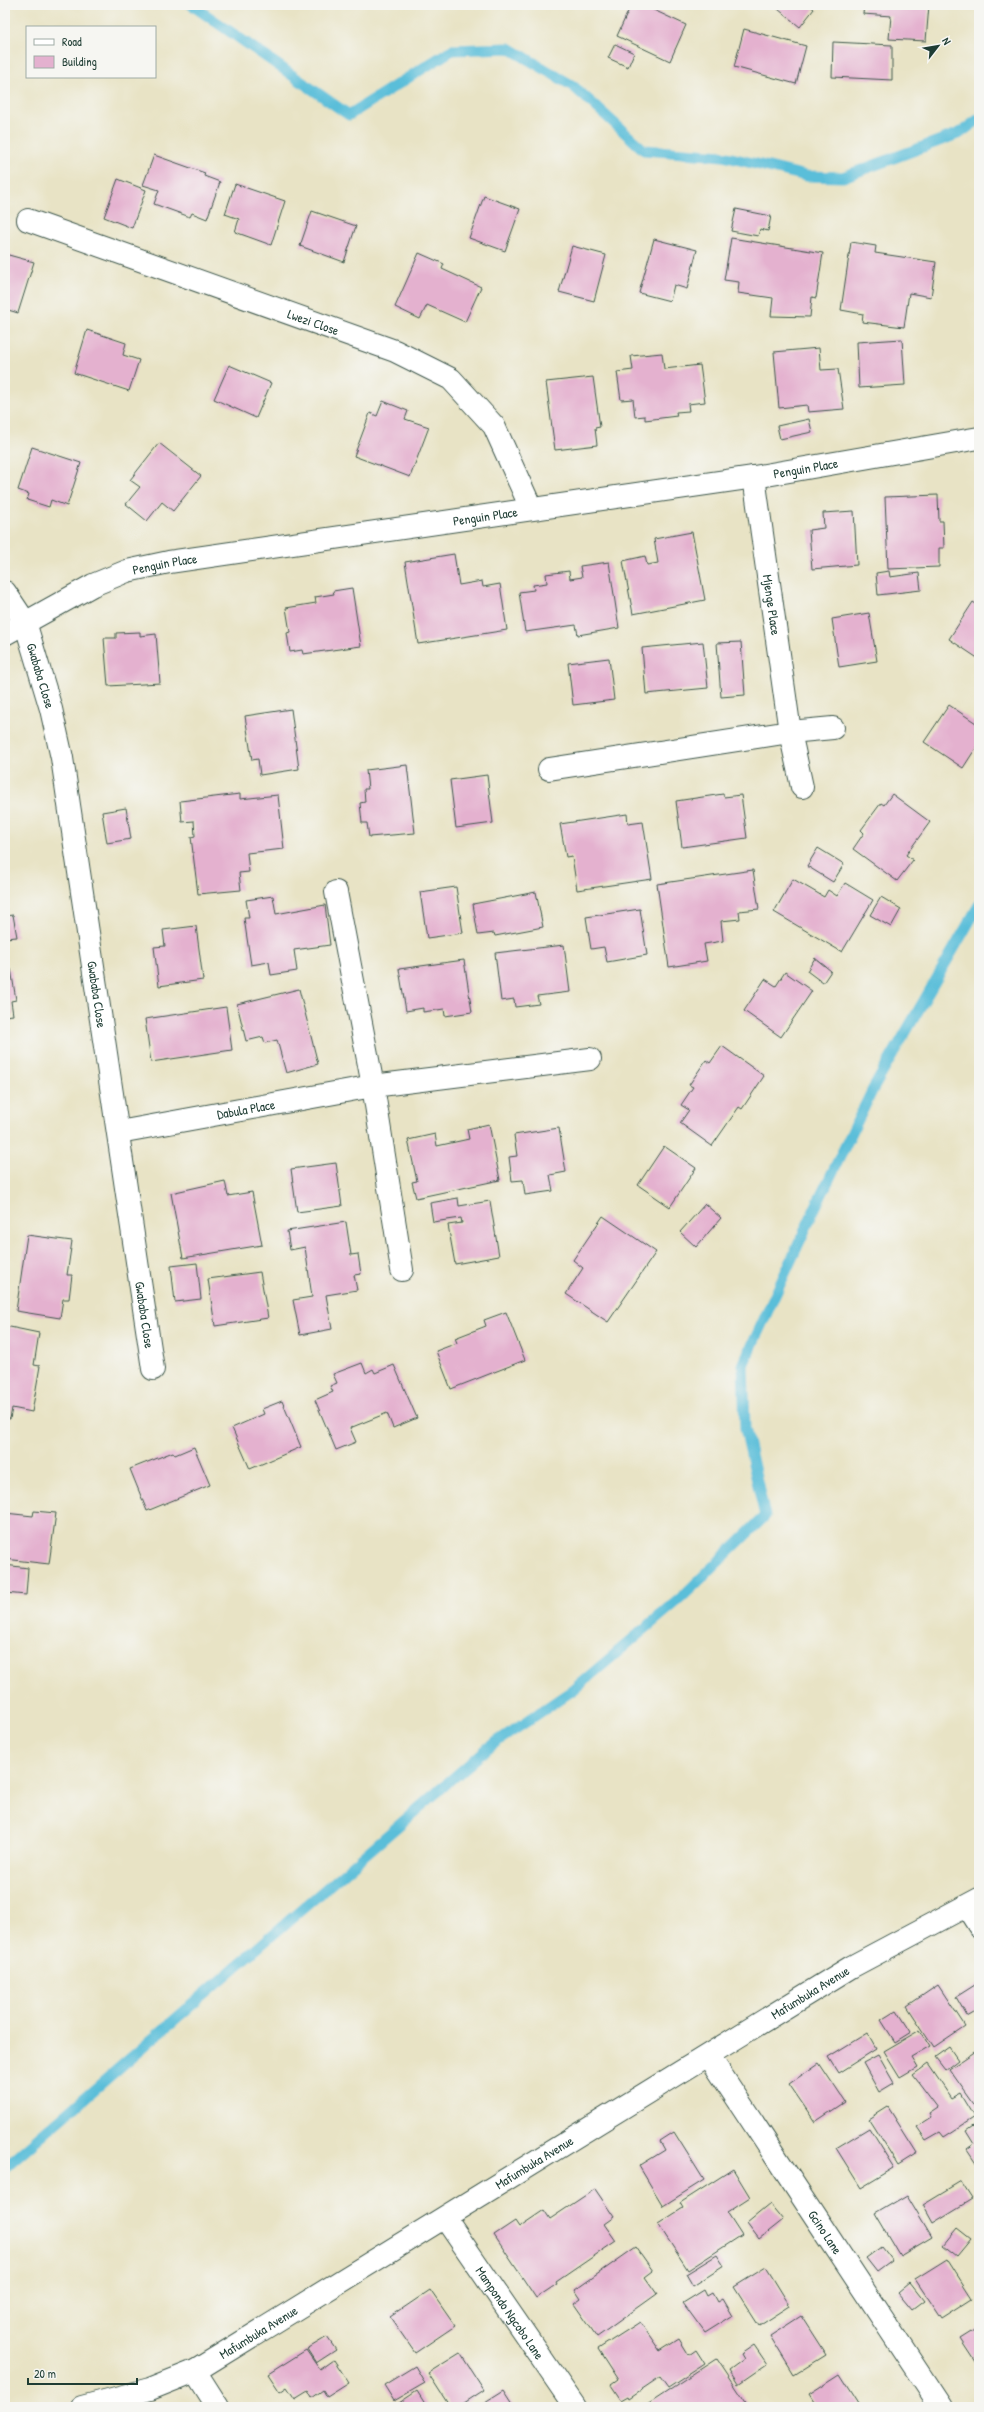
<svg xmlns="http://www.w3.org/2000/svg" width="984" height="2412" viewBox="0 0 984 2412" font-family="'Patrick Hand',sans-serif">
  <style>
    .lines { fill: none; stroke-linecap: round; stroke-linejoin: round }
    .stream { stroke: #5abed9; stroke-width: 11 }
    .building { fill: #e4b1cf }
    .minor-casing { stroke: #3d564a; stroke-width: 24 }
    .minor { stroke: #fff; stroke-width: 22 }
    .labels { text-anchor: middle; stroke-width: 3; stroke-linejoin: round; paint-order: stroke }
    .street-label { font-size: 13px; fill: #1f3d34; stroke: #f6f6f2 }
  </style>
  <rect width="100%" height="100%" fill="#f6f6f2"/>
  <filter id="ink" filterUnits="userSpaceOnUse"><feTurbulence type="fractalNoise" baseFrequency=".025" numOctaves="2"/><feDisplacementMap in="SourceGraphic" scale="8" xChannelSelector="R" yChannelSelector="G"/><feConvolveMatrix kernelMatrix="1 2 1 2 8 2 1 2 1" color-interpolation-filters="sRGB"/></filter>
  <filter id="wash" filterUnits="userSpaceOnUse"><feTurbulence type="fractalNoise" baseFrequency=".012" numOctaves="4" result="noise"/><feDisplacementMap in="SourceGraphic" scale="16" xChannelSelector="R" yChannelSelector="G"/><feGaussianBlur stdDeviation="0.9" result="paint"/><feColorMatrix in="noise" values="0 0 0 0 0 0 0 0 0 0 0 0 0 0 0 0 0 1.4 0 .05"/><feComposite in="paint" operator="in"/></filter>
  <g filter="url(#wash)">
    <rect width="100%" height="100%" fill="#e8e3c5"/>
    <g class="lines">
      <g class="stream">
        <path d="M192,5L349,115L452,50L509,48L573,86L644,150L723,156L806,176L843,177L960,133L979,119"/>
        <path d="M5,2167L489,1747L573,1690L682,1597L765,1516L745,1428L743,1365L816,1206L873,1089L979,905"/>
      </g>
    </g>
    <g id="blocks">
      <g class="building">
        <path d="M631,5H643L686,25L670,61L617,36Z"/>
        <path d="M773,5H809L814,9L800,27Z"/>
        <path d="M864,5H929L926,41L889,39L891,16L863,14Z"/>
        <path d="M744,29L806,46L796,84L734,67Z"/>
        <path d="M833,42L892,45V80L832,77Z"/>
        <path d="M615,44L634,53L628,67L608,58Z"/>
        <path d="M154,155L205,173L204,176L220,182L207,219L192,213L190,217L154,204L159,190L143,185Z"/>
        <path d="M118,179L146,190L132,228L104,217Z"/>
        <path d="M235,184L285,201L271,245L235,232L239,219L225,214Z"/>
        <path d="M484,196L520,209L505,251L469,238Z"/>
        <path d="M736,209L771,216L768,231L760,229L758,236L731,231Z"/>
        <path d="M312,211L356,226L344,262L300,246Z"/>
        <path d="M731,238L823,253L816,298L812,297L810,317L771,316L773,298L738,293L739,282L724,280Z"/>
        <path d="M654,239L697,250L687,289L674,285L670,301L639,293Z"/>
        <path d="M851,242L876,246L875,253L936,262L931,297L909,293L904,327L862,322L863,314L841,310Z"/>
        <path d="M572,246L606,255L594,301L559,292Z"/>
        <path d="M419,253L444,264L442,269L481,287L465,322L427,305L420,319L395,307Z"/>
        <path d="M5,254L34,262L18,313L5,309Z"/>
        <path d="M87,330L126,343L123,355L139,360L129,391L74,373Z"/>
        <path d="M902,339L905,385L859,388L857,342Z"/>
        <path d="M819,348L821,370L838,369L844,409L808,412L807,405L779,408L774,352Z"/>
        <path d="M662,353L664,369L700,365L705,402L688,404L689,411L676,412L677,416L645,420V416L635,417L633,399L621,400L617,372L633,370L631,356Z"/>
        <path d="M229,365L271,383L256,418L214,399Z"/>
        <path d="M593,377L600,427L595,428L597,445L555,450L546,382Z"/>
        <path d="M383,401L408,411L405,419L429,427L410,477L354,456L370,413L377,416Z"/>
        <path d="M809,419L812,432L780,439L777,426Z"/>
        <path d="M159,443L201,476L173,511L162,502L147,521L126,504L140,487L130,480Z"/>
        <path d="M32,447L81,463L67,506L51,500L49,507L27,500L29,494L18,490Z"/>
        <path d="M938,495L939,521H943L944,548H939V567L888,569L885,497Z"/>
        <path d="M854,511L857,565L812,569L809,530L824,528L823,513Z"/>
        <path d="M692,532L705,600L633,614L623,561L645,556L647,565L658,563L654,539Z"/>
        <path d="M454,554L459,585L482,581L483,587L500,584L507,630L418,644L405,562Z"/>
        <path d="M609,562L619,628L578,635L576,625L525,632L519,592L534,590L533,585L547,583L546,574L569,571L570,579L582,577L580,566Z"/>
        <path d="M889,571L890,577L919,573L921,590L878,595L876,573Z"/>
        <path d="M352,588L361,646L303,654L302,650L290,652L287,633L290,632L286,608L316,603L315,597L334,594L333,591Z"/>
        <path d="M973,602L979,606V659L949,639Z"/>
        <path d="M869,613L877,661L839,667L832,619Z"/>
        <path d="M140,632V636L156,634L160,683L108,686L104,638H116V633Z"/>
        <path d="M703,642L708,688L646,694L642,648Z"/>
        <path d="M741,642L745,695L721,697L717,643Z"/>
        <path d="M609,658L614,700L573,705L568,663Z"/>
        <path d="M949,705L979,725V743L963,768L924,742Z"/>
        <path d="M291,709L299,769L260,775L258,759L252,760L245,716Z"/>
        <path d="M407,765L415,833L369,837L367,823H362L360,803L365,802L364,789H368L366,770Z"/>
        <path d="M487,775L493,823L456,828L450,780Z"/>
        <path d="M240,794V799L278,795L284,849L247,853L249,872L239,873L241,890L198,894L191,837L195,836L194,821L182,822L180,801Z"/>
        <path d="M723,794L724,797L741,795L747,838L682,847L676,801Z"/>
        <path d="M892,794L930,822L906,855L913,860L897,881L853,849L864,833L861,830L881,803L884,805Z"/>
        <path d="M126,808L131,839L107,843L102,812Z"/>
        <path d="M627,814L628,824L643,822L652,879L577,890L572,856L566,857L560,824Z"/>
        <path d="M818,848L844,864L833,882L807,866Z"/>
        <path d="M753,870L759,909L739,911L740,919L721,921L723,941L704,944L707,961L669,967L657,884Z"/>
        <path d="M793,879L824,897L828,890L837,896L845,883L873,900L842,952L774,912Z"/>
        <path d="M456,887L463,933L427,938L420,892Z"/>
        <path d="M536,892L543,927L495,936L494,933L478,935L473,904Z"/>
        <path d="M273,896L276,914L325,905L330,945L294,950L297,971L271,975L269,962L251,965L244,918H249L246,900Z"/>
        <path d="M881,897L901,909L891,927L870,915Z"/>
        <path d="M640,909L647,955L607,962L604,947L591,949L586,917Z"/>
        <path d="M13,915L17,937L5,938V916Z"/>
        <path d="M196,926L203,980L159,986L154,947L165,946L163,930Z"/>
        <path d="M564,945L570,992L537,996L539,1004L515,1007L514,999L501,1001L495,953Z"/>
        <path d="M815,958L831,971L823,983L807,971Z"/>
        <path d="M464,960L472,1012L445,1016L444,1009L423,1012V1008L406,1011L399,969Z"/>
        <path d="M5,964L7,970L11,969L16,1000L11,1001L13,1015L5,1016Z"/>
        <path d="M785,972L812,991L781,1037L744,1011L765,979L776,986Z"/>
        <path d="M299,989L318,1064L286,1073L277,1040L265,1043L263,1037L246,1041L237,1004Z"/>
        <path d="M226,1007L232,1050L151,1062L145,1019Z"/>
        <path d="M722,1046L764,1076L742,1109L739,1107L712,1146L680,1123L689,1110L681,1105L693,1087L689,1085L706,1060L710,1063Z"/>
        <path d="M489,1124L500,1180L416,1198L412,1182L417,1181L408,1140L435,1134L437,1146L469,1139L467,1129Z"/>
        <path d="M559,1128L566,1172L550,1175L553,1191L525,1195L523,1180L512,1181L509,1157L517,1156L514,1135Z"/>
        <path d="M664,1146L696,1168L670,1207L638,1185Z"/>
        <path d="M336,1163L342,1206L297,1212L291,1169Z"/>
        <path d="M225,1181L228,1196L252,1192L262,1245L183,1258L171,1193Z"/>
        <path d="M458,1198L459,1206L490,1201L499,1256L455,1264L448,1225L462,1223L461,1218L433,1222L430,1203Z"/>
        <path d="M705,1204L721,1218L696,1247L680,1232Z"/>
        <path d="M603,1216L656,1252L608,1322L566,1294L583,1268L573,1260Z"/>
        <path d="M346,1222L351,1255L358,1254L361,1274L354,1275L357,1290L326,1295L332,1329L300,1335L293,1300L312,1297L305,1247L290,1250L287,1231Z"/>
        <path d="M27,1235L72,1241L67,1275H72L69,1299H63L60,1318L16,1311Z"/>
        <path d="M197,1263L201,1299L175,1302L171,1266Z"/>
        <path d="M260,1272L268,1318L215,1326L208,1279Z"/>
        <path d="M506,1312L525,1360L451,1389L436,1351L457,1343L455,1338L486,1326L484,1320Z"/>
        <path d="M5,1326L39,1333L34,1365L40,1366L32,1412L12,1408L10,1419L5,1418Z"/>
        <path d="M362,1363L366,1373L373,1369L375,1373L394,1365L417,1418L393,1428L387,1413L350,1428L356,1442L336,1450L315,1400L333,1392L330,1386L337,1383L333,1374Z"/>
        <path d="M282,1401L301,1447L250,1469L232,1428L264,1414L262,1409Z"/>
        <path d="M194,1447L210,1485L147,1511L130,1469L173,1452L175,1455Z"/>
        <path d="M34,1511L56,1513L49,1564L5,1559V1513L33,1516Z"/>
        <path d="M5,1565L28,1568L26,1595L5,1593Z"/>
        <path d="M978,1983L979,2009L967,2016L956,1997Z"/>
        <path d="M938,1985L965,2026L934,2047L907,2006Z"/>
        <path d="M897,2010L911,2032L895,2042L881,2020Z"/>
        <path d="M920,2030L930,2046L911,2057L917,2067L900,2077L884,2051Z"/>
        <path d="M867,2033L876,2049L838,2073L828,2057Z"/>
        <path d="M949,2047L958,2060L945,2070L935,2057Z"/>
        <path d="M979,2049V2105L976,2107L949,2069Z"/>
        <path d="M878,2055L894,2083L879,2092L863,2063Z"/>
        <path d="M819,2063L845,2102L815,2122L789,2084Z"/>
        <path d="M928,2064L952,2099L961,2094L975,2117L944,2137L940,2132L926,2140L917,2127L931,2118L929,2114L938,2108L913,2075Z"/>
        <path d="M888,2107L917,2153L898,2165L869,2119Z"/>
        <path d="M979,2122V2162L977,2164L967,2149L974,2144L966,2131Z"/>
        <path d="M869,2128L894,2168L861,2188L836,2148Z"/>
        <path d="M674,2132L704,2180L663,2206L639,2166L665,2150L660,2141Z"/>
        <path d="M733,2169L750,2197L727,2212L742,2235L688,2270L658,2224L683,2208L680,2203Z"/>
        <path d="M961,2182L972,2199L933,2223L923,2205Z"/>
        <path d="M595,2189L614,2217L604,2224L616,2241L556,2282L557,2284L536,2298L494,2235L515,2221L519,2227L544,2210L550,2219Z"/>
        <path d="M907,2195L932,2237L900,2256L875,2214Z"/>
        <path d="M770,2204L783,2220L759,2239L747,2223Z"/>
        <path d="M957,2228L971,2239L957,2256L943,2245Z"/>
        <path d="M636,2247L653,2271L645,2277L657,2294L597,2337L574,2304L581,2299L575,2290Z"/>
        <path d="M881,2247L892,2261L877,2272L866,2258Z"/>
        <path d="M717,2255L724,2266L693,2286L686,2274Z"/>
        <path d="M947,2259L972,2298L941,2318L915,2279Z"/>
        <path d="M766,2267L790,2306L759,2326L734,2287Z"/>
        <path d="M910,2283L924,2301L912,2310L898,2293Z"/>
        <path d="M430,2290L455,2326L415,2353L390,2317Z"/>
        <path d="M704,2290L707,2296L712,2293L717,2302L722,2299L732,2316L705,2333L683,2303Z"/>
        <path d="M801,2316L826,2355L794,2375L770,2336Z"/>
        <path d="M640,2322L660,2351L679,2339L689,2355L696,2350L705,2364L668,2388L660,2377L629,2398L628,2396L621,2400L611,2385L618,2380L598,2349Z"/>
        <path d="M979,2327V2368L960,2339Z"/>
        <path d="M327,2337L336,2350L316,2363L307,2349Z"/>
        <path d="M754,2345L767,2364L738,2384L729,2370L744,2359L741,2354Z"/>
        <path d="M306,2350L320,2370L334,2360L349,2383L327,2397L323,2390L312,2398L308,2391L295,2399L287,2387L280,2392L268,2374Z"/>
        <path d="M460,2353L484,2390L458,2407H450L428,2373Z"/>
        <path d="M717,2359L749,2407H644Z"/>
        <path d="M415,2366L425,2383L394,2401L384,2385Z"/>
        <path d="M840,2374L861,2407H817L809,2394Z"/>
        <path d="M504,2390L515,2407H477Z"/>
        <path d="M417,2391L427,2407H397L396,2405Z"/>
      </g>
    </g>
  </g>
  <g filter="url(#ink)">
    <use href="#blocks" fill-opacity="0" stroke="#3d564a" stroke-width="1"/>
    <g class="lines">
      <defs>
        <g id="minor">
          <path id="s1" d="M28,220L395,351L451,379L494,426L531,508"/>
          <path id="s2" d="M754,477L790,732L802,787"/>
          <path id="s3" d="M5,592L25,622L51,709L62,758L153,1369"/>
          <path id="s4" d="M5,634L93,585L127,571L169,562L754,477L979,438"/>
          <path d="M549,769L790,732L833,728"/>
          <path d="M336,892L373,1086L402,1270"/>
          <path id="s5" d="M119,1132L373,1086L590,1059"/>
          <path d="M967,1907L979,1926"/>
          <path id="s6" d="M709,2056L941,2407"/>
          <path id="s7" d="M445,2218L575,2407"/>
          <path d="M195,2371L218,2407"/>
          <path id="s8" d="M82,2407L150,2389L195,2371L851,1967L979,1899"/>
        </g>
      </defs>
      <use href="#minor" class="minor-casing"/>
      <use href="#minor" class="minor"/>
    </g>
  </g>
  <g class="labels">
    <g class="street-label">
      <text dy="5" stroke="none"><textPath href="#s1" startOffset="303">Lwezi Close</textPath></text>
      <text dy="5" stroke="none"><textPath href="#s4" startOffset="824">Penguin Place</textPath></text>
      <text dy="5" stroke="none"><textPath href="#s4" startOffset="500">Penguin Place</textPath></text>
      <text dy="5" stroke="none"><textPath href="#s4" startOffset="176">Penguin Place</textPath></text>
      <text dy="5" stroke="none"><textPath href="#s2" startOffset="129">Mjenge Place</textPath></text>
      <text dy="5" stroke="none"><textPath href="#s3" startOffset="92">Gwababa Close</textPath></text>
      <text dy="5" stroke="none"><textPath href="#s3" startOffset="416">Gwababa Close</textPath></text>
      <text dy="5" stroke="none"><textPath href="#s5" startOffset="129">Dabula Place</textPath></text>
      <text dy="5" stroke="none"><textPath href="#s3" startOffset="740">Gwababa Close</textPath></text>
      <text dy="5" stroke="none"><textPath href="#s8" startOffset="841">Mafumbuka Avenue</textPath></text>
      <text dy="5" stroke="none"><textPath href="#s8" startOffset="517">Mafumbuka Avenue</textPath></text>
      <text dy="5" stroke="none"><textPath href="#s6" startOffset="211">Gcino Lane</textPath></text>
      <text dy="5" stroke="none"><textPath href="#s7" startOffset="115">Mampondo Ngcobo Lane</textPath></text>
      <text dy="5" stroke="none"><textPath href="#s8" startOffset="193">Mafumbuka Avenue</textPath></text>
    </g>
  </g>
  <rect width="984" height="2412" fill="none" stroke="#f6f6f2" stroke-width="20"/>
  <rect x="26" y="26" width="130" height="52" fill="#f6f6f2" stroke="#a0aca6"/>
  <rect x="34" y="39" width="20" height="6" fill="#ffffff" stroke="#a0aca6"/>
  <text x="62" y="46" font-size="12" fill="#1f3d34">Road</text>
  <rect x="34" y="56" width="20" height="12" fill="#e4b1cf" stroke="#a0aca6"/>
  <text x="62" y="66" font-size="12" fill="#1f3d34">Building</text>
  <g transform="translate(938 46) rotate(59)" stroke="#f6f6f2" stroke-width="3" paint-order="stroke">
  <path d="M0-3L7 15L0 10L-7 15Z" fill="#1f3d34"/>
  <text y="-6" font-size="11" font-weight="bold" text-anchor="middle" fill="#1f3d34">N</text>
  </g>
  <path d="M28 2378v6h109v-6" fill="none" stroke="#1f3d34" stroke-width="2"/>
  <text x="34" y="2378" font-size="12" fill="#1f3d34" stroke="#f6f6f2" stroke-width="3" paint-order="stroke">20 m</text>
</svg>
